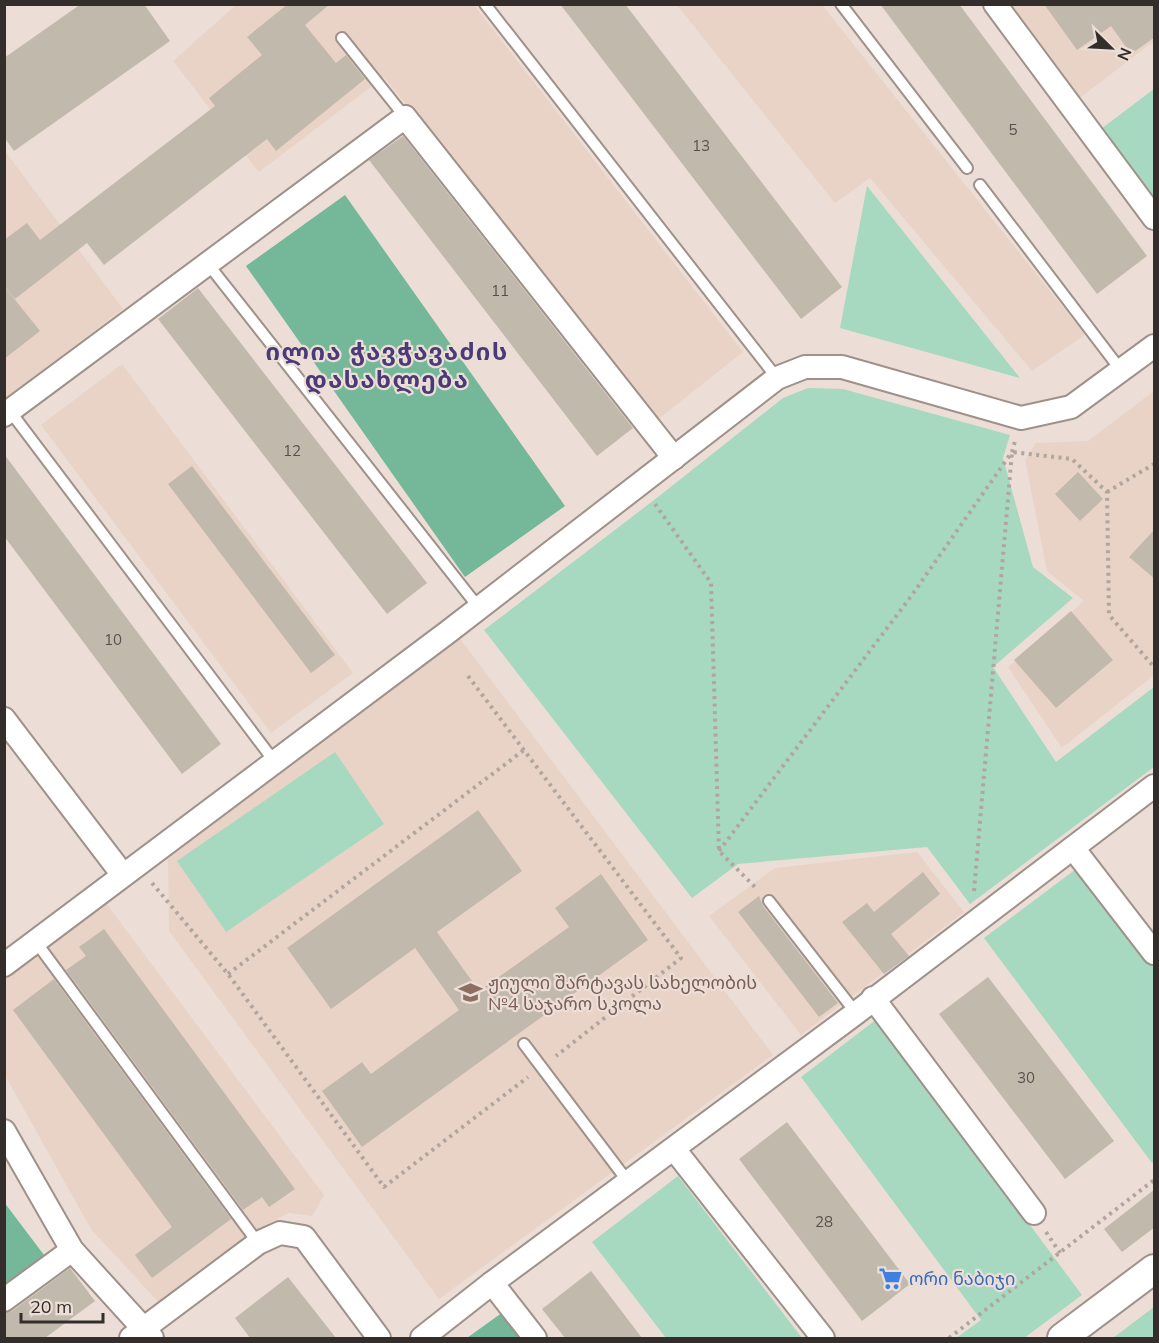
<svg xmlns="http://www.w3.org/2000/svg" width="1159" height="1343" viewBox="0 0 1159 1343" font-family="Mulish,'Noto Sans Georgian',sans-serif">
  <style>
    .built { fill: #e8d3c6 }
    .green { fill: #a7d8c0 }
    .forest { fill: #75b799 }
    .building { fill: #c2b9ad }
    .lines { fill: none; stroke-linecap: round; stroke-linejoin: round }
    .service-casing { stroke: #9e9189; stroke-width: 14 }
    .minor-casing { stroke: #9e9189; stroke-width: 26 }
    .tertiary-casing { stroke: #9e9189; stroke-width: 32 }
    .path { stroke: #b1a59f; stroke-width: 4; stroke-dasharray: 3 4.5; stroke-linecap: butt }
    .service { stroke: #fff; stroke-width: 10 }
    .minor { stroke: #fff; stroke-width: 22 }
    .tertiary { stroke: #fff; stroke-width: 28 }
    .labels { text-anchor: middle; stroke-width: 4.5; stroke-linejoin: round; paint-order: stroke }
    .number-label { font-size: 15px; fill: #57514c }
    .education-label { font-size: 18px; fill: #785e54; stroke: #ecded6; text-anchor: start }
    .shop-label { font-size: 18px; fill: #366cbe; stroke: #ecded6; text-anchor: start }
    .district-label { font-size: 24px; font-weight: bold; letter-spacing: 1.5px; fill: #4a3a77; stroke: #ecded6 }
  </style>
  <rect width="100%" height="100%" fill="#ecded6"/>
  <g class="built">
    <path d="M236,5H474L743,352L657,420L384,77L259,172L173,61Z"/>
    <path d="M677,5H822L1085,335L1032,371L870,178L835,203Z"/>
    <path d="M1002,5H1154V41L1076,101Z"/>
    <path d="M5,151L123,309L5,399Z"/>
    <path d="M122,364L353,673L271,733L41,425Z"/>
    <path d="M1154,391V675L1062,748L1008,667L1084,601L1047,571L1025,460L1036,443L1088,441Z"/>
    <path d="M458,636L773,1055L439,1299L169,931L168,859Z"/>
    <path d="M917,852L964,912L801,1035L709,916L775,868Z"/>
    <path d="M106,903L324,1195L312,1216L289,1213L269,1223L160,1304L91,1229L7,1079L4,1068V982L7,973Z"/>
  </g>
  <g class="green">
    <path d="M1154,89V202L1101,129Z"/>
    <path d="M867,186L1020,378L840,328Z"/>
    <path d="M808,388L843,389L1010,435L1003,458L1033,567L1073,598L993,667L1056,762L1154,687V767L970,904L927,847L738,864L692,898L484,630L658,497L783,398Z"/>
    <path d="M335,752L384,824L226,932L177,861Z"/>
    <path d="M1080,866L1154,965V1161L1152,1163L984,938Z"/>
    <path d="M877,1019L1082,1295L1024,1338H956L981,1320L801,1077Z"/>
    <path d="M678,1176L802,1338H666L592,1242Z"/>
    <path d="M1154,1307V1338H1113Z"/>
  </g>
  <g class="forest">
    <path d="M345,195L565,506L465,577L246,266Z"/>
    <path d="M4,1202L47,1259L4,1290Z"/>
    <path d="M503,1312L522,1338H467Z"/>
  </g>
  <g class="building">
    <path d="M81,4H144L170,41L14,151L4,137V58Z"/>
    <path d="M288,4H330L305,25L336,63L346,55L365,79L276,151L267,139L104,265L87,243L15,299L4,286V240L27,223L40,240L215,106L209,98L262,55L247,37Z"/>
    <path d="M560,4H625L842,287L801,319Z"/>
    <path d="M880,4H959L1147,256L1097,294Z"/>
    <path d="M1044,4H1155V37L1131,54L1111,26L1077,50Z"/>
    <path d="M403,136L633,428L597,456L369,160Z"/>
    <path d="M4,286L40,331L4,359Z"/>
    <path d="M198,288L427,583L387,614L158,319Z"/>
    <path d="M4,454L221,744L182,774L4,536Z"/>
    <path d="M192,466L335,655L311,673L168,484Z"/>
    <path d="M1078,472L1103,499L1080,521L1055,494Z"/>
    <path d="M1155,529V579L1129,557Z"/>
    <path d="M1071,611L1113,660L1056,708L1014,660Z"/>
    <path d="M478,810L522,871L437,932L479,991L569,927L555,908L601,874L648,940L362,1147L322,1091L362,1062L371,1074L459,1010L415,948L331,1009L287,948Z"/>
    <path d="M923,872L940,894L891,934L909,956L884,974L842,922L867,903L874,912Z"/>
    <path d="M759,896L763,906L838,1003L819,1017L738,912Z"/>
    <path d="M104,929L295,1189L269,1207L262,1197L243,1210L66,970L86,956L79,947Z"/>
    <path d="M988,977L1114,1141L1065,1179L939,1014Z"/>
    <path d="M54,979L231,1219L152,1278L135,1255L172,1227L13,1010Z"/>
    <path d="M787,1122L910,1284L862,1321L739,1159Z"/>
    <path d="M1155,1189V1227L1122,1252L1104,1229Z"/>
    <path d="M70,1268L95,1301L45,1338H4V1313L12,1311Z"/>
    <path d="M591,1271L642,1338H565L542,1309Z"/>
    <path d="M288,1277L336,1338H250L235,1318Z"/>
  </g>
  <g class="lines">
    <defs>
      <g id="service">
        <path d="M485,4L777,378"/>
        <path d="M841,4L967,168"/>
        <path d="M342,38L405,117"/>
        <path d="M980,185L1120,369"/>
        <path d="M208,264L479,608"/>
        <path d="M10,411L274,761"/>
        <path d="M769,901L856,1013"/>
        <path d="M36,942L258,1243"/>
        <path d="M524,1044L629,1183"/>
      </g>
      <g id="minor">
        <path d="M995,4L1154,218"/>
        <path d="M4,415L405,117L674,458"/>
        <path d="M4,719L123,875"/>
        <path d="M1073,848L1154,953"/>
        <path d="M4,965L448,632L777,378L805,367H842L1021,418L1071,407L1154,346"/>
        <path d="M873,998L1034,1213"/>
        <path d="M4,1131L72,1250L152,1338"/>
        <path d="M674,1149L823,1338"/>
        <path d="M492,1283L535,1338"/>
        <path d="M4,1300L72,1250"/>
        <path d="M131,1338L258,1243L280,1233L304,1237L379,1338"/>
        <path d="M422,1338L492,1283L856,1013L1154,786"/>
      </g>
      <path id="tertiary" d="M1062,1338L1154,1269"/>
    </defs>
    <use href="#service" class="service-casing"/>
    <use href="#minor" class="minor-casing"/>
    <use href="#tertiary" class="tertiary-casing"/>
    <g class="path">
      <path d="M1107,492L1154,464"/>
      <path d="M655,504L711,583L719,851L757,889"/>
      <path d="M468,676L681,958L556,1056"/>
      <path d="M719,851L912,595L1012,452L1015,441"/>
      <path d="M152,883L228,974L384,1187L528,1077"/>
      <path d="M974,891L1012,452L1072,459L1107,492L1109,615L1154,667"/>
      <path d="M228,974L524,750"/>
      <path d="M1046,1232L1060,1253"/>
      <path d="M949,1338L1154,1180"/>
    </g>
    <use href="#service" class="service"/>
    <use href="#minor" class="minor"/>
    <use href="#tertiary" class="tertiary"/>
  </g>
  <defs>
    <symbol id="school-bare" viewBox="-9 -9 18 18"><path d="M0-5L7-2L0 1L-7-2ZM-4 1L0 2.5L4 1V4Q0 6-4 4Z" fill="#8d6e63" stroke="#ecded6" stroke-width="2.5" paint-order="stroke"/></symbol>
    <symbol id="supermarket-bare" viewBox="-9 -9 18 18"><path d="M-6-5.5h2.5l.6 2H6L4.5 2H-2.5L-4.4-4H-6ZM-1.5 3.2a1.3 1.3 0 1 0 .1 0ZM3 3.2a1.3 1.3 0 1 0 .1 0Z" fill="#3f7fe0" stroke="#ecded6" stroke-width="2.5" paint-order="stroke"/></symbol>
  </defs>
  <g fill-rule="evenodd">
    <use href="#school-bare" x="454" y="976" width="33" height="33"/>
    <use href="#supermarket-bare" x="874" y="1262" width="33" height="33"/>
  </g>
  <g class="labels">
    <g class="number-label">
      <text x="1013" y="135">5</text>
      <text x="701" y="151">13</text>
      <text x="500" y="296">11</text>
      <text x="292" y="456">12</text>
      <text x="113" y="645">10</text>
      <text x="1026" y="1083">30</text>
      <text x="824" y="1227">28</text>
    </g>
    <g class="education-label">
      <text x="488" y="989">ჟიული შარტავას სახელობის<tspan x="488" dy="21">№4 საჯარო სკოლა</tspan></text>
    </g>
    <g class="shop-label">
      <text x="909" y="1285">ორი ნაბიჯი</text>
    </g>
    <g class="district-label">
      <text x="387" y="360">ილია ჭავჭავაძის<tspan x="387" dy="28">დასახლება</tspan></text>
    </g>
  </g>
  <rect width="1159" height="1343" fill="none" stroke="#332e2b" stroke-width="12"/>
  <g transform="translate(1111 48) rotate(114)" stroke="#ecded6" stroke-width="4.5" paint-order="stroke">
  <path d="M0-4.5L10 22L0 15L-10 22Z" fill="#332e2b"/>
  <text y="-9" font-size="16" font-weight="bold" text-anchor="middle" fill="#332e2b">N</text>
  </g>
  <path d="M21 1313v9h82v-9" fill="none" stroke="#332e2b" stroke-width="3"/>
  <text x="30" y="1313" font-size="18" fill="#332e2b" stroke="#ecded6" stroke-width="4.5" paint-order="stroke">20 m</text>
</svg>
